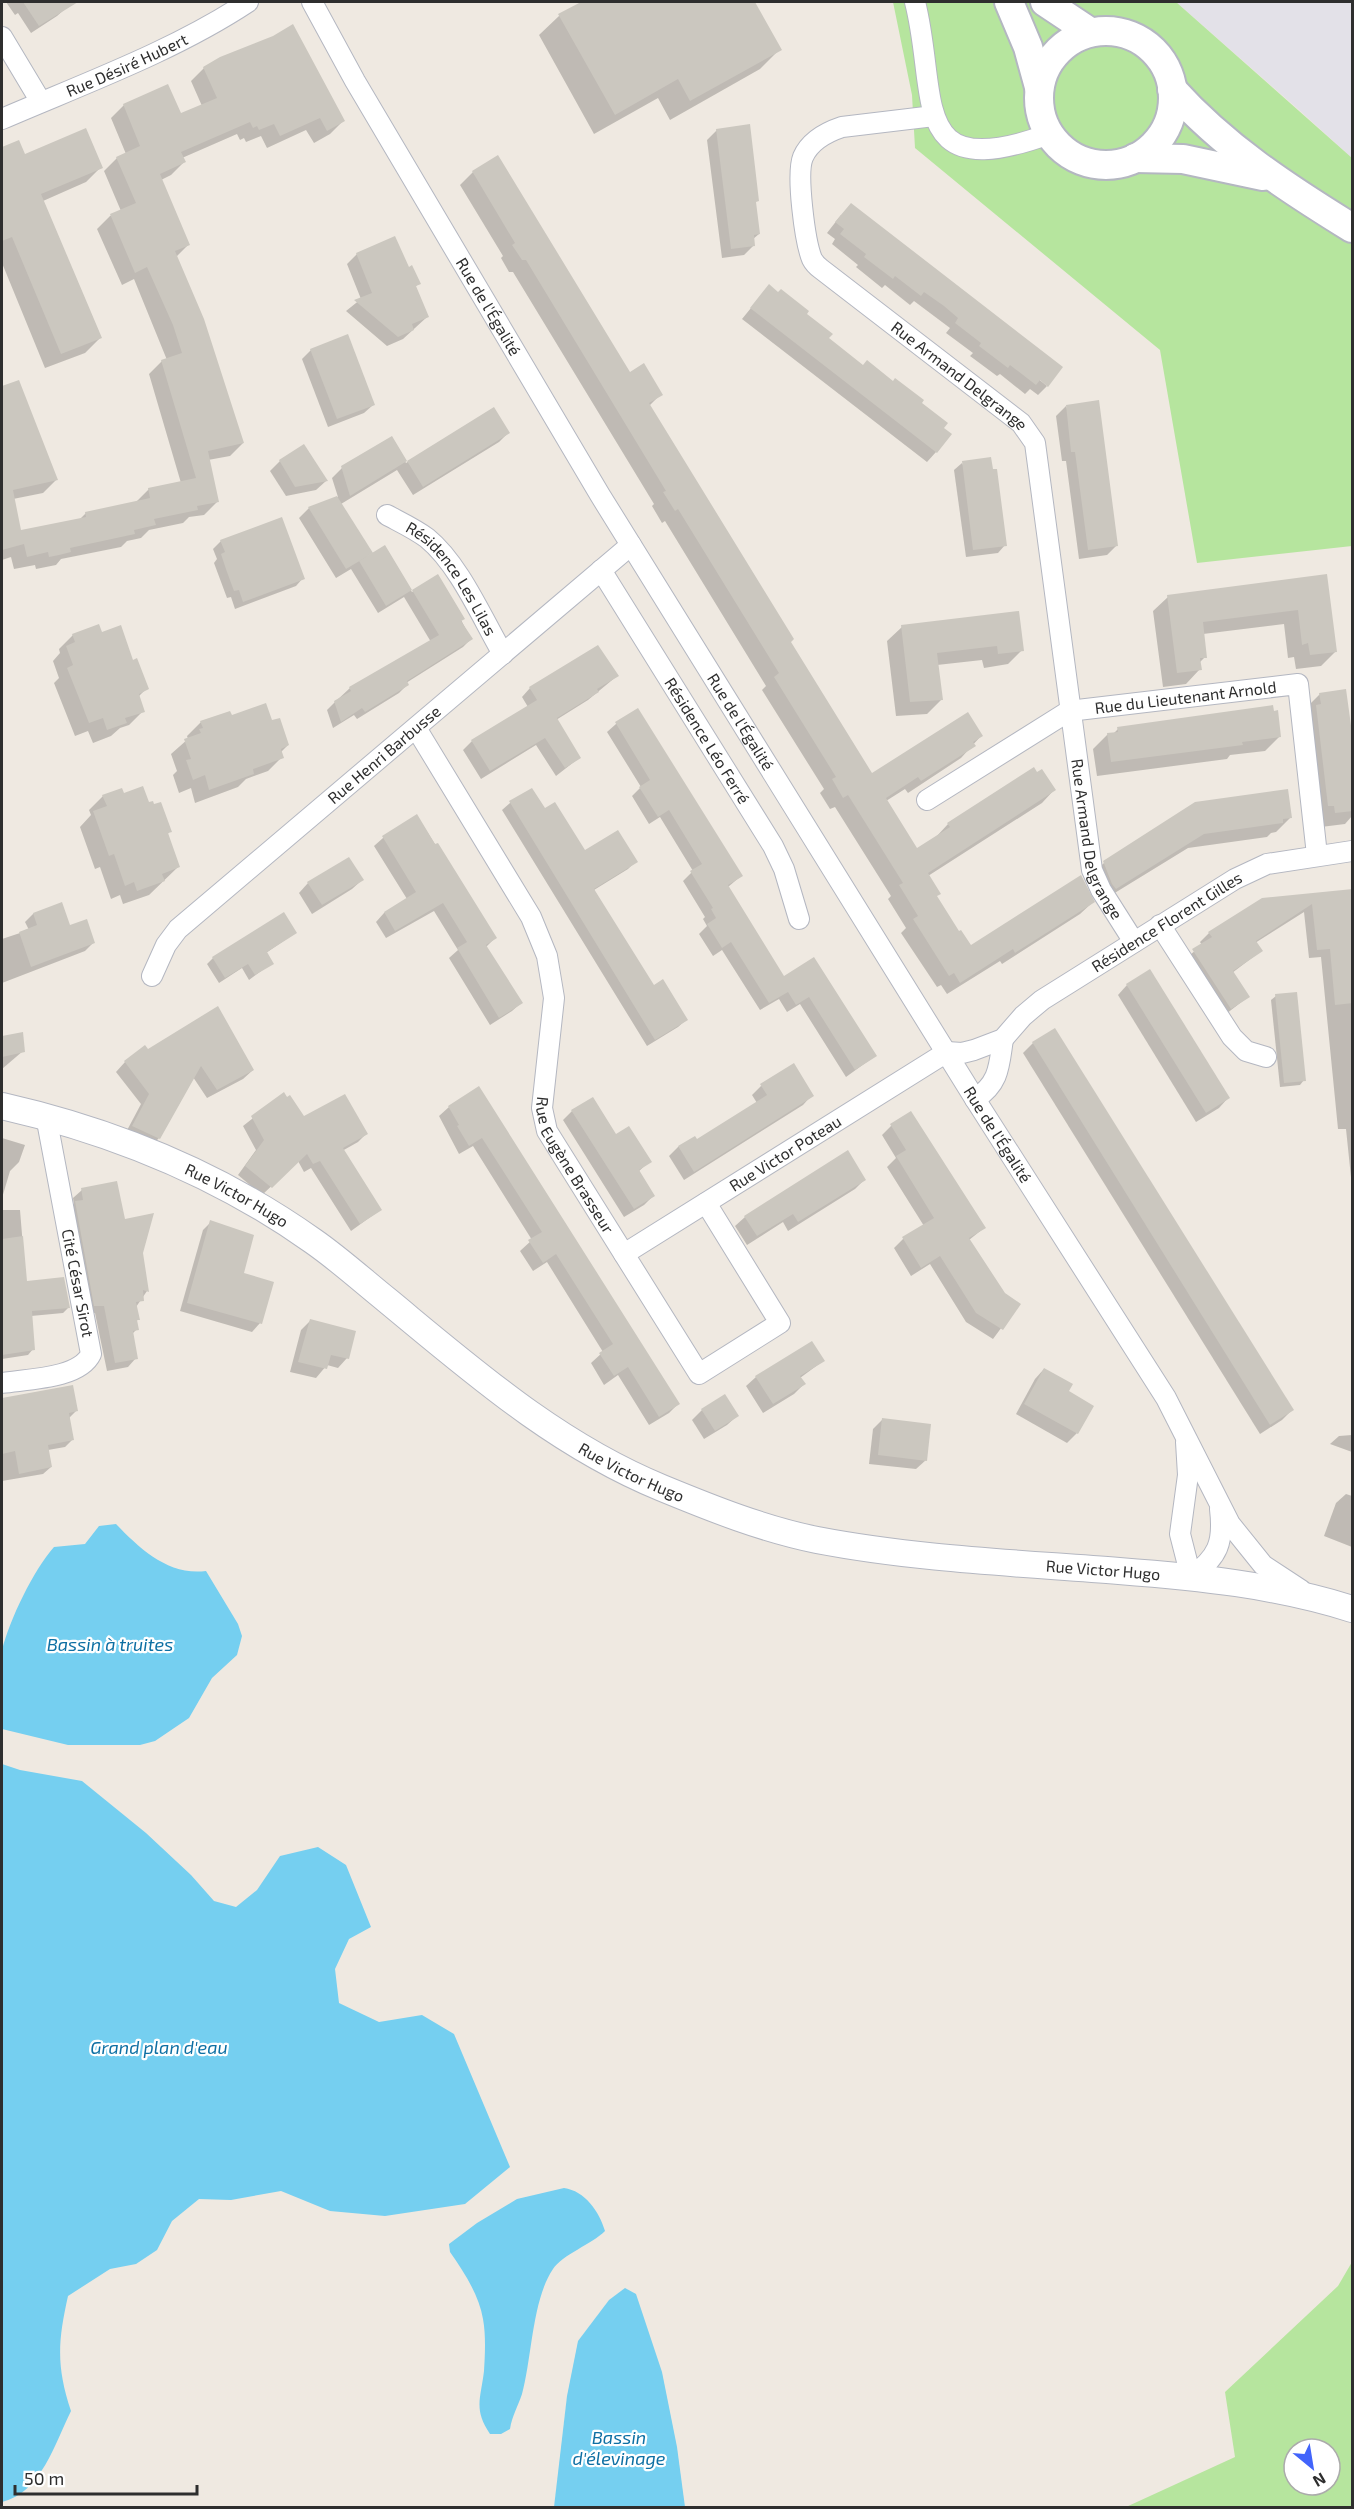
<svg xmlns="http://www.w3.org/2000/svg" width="1354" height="2509" viewBox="0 0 1354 2509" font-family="'Exo 2',sans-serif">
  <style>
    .industrial { fill: #e3e1e8 }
    .green { fill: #b6e59e; fill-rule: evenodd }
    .water { fill: #75cff0 }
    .shadow { fill: #0003 }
    .building { fill: #cbc7bf }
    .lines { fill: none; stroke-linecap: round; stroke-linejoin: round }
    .minor-casing { stroke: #b4b7c1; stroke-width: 22 }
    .tertiary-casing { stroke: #b4b7c1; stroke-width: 28 }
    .secondary-casing { stroke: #b4b7c1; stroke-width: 32 }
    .minor { stroke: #fff; stroke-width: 20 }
    .tertiary { stroke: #fff; stroke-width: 26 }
    .secondary { stroke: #fff; stroke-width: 28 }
    .labels { text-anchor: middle; stroke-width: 4.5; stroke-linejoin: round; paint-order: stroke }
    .street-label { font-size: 16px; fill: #2e2e2e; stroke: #fff }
    .water-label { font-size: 18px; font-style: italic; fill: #0d6fa3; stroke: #fff }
  </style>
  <rect width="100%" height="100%" fill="#efe9e1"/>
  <path class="industrial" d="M1176,2H1352V158L1298,109Z"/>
  <g class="green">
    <path d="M893,2H1176L1352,158V546L1197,563L1160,350L915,148L912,95Z"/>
    <path d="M1352,2262V2507H1126L1235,2457L1225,2392L1338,2286ZM1294,2449H1330V2485H1294Z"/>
  </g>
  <g class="water">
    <path d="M116,1524C140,1549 169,1576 206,1571L238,1624L242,1636L237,1655L212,1678L189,1718L155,1741L140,1745H68L2,1729C1,1709 0,1667 2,1650C10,1619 33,1571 54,1547L85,1544L99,1526Z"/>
    <path d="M2,1764L20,1770L82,1781L146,1833L191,1875L214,1901L236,1907L257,1890L280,1856L318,1847L346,1865L371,1927L349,1939L335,1969L339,2003L379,2022L422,2015L454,2034L510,2167L465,2204L385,2216L330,2211L281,2191L231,2200L199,2199L172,2221L157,2250L136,2264L110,2269L68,2296C58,2341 56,2366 71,2411C55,2443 41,2493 2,2502Z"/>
    <path d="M564,2188C585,2191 599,2211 605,2231C592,2244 562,2255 553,2269C532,2300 532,2358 522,2394C518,2406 512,2416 510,2429L501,2434H490C473,2409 481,2398 484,2371C485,2355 486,2335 483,2319C479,2295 464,2272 450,2252L449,2244L477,2223L517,2199Z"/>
    <path d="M625,2288L636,2294L662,2372L677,2447L685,2507H554L567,2396L578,2341L609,2300Z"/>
  </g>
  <g class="shadow">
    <path d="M6,2H60L65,9L57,16L31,33L18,13L15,15Z"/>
    <path d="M584,2H753L780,49L760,69L670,120L658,98L594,134L539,35L559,16Z"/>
    <path d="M204,68L343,121L330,134L314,143L306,130L267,148L261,136L246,142L244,138L240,140L237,134L182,158L184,162L171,175L161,180L188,245L176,257L243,443L230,456L208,460L217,502L204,515L189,517L183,523L149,530L141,538L127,541L121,547L61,559L56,565L36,569L35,565L14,569L11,557L2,560V388L18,382L56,480L43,493L13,499L20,532L80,519L86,513L135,503L149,489L181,483L149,374L162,361L167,360L134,279L122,285L97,229L110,216L121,211L104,171L117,158L126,154L111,118L124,105L180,115L202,106L191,81Z"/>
    <path d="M717,130L759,234L753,239L754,245L744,255L722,258L707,140Z"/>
    <path d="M18,142L24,156L101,167L86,182L43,201L100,338L85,353L45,368L2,263V149Z"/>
    <path d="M473,172L629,374L661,394L649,406L789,642L871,775L981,736L961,758L908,793L905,789L886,801L916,850L936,837L948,824L1054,790L1042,803L928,876L936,897L959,933L970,947L1093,902L1080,914L1002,964L1000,961L947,994L941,985L937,987L901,933L906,928L888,899L891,896L835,807L830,809L820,793L824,789L762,690L766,686L665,521L662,523L652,506L654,504L513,272H509L501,258L503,256L460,185Z"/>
    <path d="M841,215L1047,386L1038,395L1030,389L1025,394L1000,374L997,376L970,356L973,353L946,333L950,328L914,301L910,305L885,285L882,288L856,267L858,265L832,244L835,239L827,233Z"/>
    <path d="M357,254L408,269L419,283L415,287L427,317L403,339L387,346L346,311L361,299L347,264Z"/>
    <path d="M769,286L805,314L827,339L863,367L919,403L942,428L936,452L927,462L742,319Z"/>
    <path d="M311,350L373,405L364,413L328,427L302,359Z"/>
    <path d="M1066,406L1117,545L1107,555L1079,559L1066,461H1062L1056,416Z"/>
    <path d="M494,409L508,433L499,442L413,495L397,470L341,504L367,557L384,548L412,592L438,576L471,639L463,647L406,683L407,685L399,693L357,719L354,715L333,728L327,710L335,702L350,688L431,642L404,597L378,613L351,569L336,578L299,518L309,508L338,497L332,478L342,468L391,438L406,463Z"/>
    <path d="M304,446L326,481L316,490L286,496L270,471L280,461Z"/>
    <path d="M962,463L1005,545L998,553L966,557L954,470Z"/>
    <path d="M221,541L303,578L296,586L235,609L231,597L227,598L214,563L217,559L213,549Z"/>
    <path d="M1325,576L1336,651L1321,666L1296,669L1294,657L1288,658L1284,624L1203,634L1205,657L1199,663L1200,669L1186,684L1163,687L1153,611L1168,597Z"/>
    <path d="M902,627L1022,650L1008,664L984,668L982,660L937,665L942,699L927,714L896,716L887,641Z"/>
    <path d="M101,634L132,661L147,688L138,697L143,711L129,725L120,728L111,736L93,743L88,731L75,736L54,683L59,678L53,661L60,653L59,649L73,635Z"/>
    <path d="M617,676L588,700L556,720L579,758L556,776L536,745L481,779L463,750L472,741L528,707L522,697L530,688Z"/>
    <path d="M1320,694L1352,752V816L1345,824L1321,827L1305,709Z"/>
    <path d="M638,710L741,876L728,887L784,978L813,959L875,1056L846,1077L800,1004L787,1012L779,999L760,1010L722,950L713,956L699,934L707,926L703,919L705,917L683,881L693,871L660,817L649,824L632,796L641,787L607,732L616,724Z"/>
    <path d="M231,717L271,722L288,745L281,752L282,757L268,771L246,779L238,787L195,803L191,788L179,793L173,775L177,771L171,754L188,739L187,736L201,722Z"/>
    <path d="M1118,729L1280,736L1265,751L1230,755L1227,759L1097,776L1093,749L1108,734H1113Z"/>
    <path d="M532,790L545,811L585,852L636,861L628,869L594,890L653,987L686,1020L678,1027L647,1046L502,810L510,803Z"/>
    <path d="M103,796L148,804L170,831L167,835L178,867L149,895L123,904L120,895L111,899L100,867L95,869L80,827L91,815L89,810Z"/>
    <path d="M1196,803L1290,818L1276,832L1271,833L1267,837L1188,848L1100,902L1089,877L1104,863Z"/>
    <path d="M417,816L495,938L486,947L521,1003L512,1011L490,1025L449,958L458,950L434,911L386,938L376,922L384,913L407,899L374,846L383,838Z"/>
    <path d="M362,880L352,889L312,914L299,893L308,883Z"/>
    <path d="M1352,891V1187L1346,1129H1338L1321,957L1309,958L1304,912L1255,943L1261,951L1232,973L1248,997L1222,1017L1185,959L1202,945L1200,942L1209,933Z"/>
    <path d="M61,904L69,927L93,943L85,951L2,983V939L29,930L25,922L33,914Z"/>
    <path d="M295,933L266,953L272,963L249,980L242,968L219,983L207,964L213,958Z"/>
    <path d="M1127,985L1228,1098L1219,1108L1196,1122L1118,995Z"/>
    <path d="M1276,996L1304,1080L1300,1085L1280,1087L1271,1000Z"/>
    <path d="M1055,1030L1292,1410L1282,1420L1260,1434L1023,1053L1033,1043Z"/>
    <path d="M21,1034L23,1051L2,1069V1037Z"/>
    <path d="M148,1051L253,1070L243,1079L207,1098L193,1077L159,1138L150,1147L124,1136L141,1104L116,1072L125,1062Z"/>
    <path d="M761,1086L812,1095L803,1105L684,1180L669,1156L678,1147L694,1138L696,1141L757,1103L752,1095Z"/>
    <path d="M478,1088L678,1404L669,1413L649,1425L618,1375L604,1385L591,1363L603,1352L547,1262L533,1271L520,1251L532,1240L473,1146L459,1154L439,1116L449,1107Z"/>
    <path d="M284,1094L304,1118L366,1134L358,1142L342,1151L380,1210L351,1231L311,1168L304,1172L298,1161L262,1195L238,1175L256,1150L243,1126Z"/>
    <path d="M572,1111L615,1137L650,1161L638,1172L653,1196L644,1205L624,1217L563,1120Z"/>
    <path d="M911,1113L984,1228L969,1240L1004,1294L1019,1304L993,1339L966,1322L930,1264L911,1276L894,1248L903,1239L924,1226L887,1167L896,1158L882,1135L891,1126Z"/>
    <path d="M2,1138L25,1145L19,1162L10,1171L2,1198Z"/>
    <path d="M864,1180L855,1189L788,1231L783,1222L747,1245L735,1226L745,1217Z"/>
    <path d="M82,1190L123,1221L141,1253L147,1291L136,1307L139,1319L135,1322L137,1329L132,1334L136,1358L128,1367L107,1371L95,1313L86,1314L67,1211L74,1204L73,1198Z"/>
    <path d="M2,1210H20L26,1283L68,1308L63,1313L31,1316L33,1349L28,1355L2,1359Z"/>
    <path d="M211,1222L242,1274L260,1323L252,1332L180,1311L203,1230Z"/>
    <path d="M311,1320L347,1358L338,1368L327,1365L316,1378L290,1372L301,1330Z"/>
    <path d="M823,1361L800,1378L804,1384L794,1394L763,1413L746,1386L756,1377Z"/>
    <path d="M1044,1369L1067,1392L1077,1433L1067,1443L1016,1414L1035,1379Z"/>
    <path d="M71,1387L76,1411L69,1418L72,1440L65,1447L48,1450L51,1467L43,1474L2,1481V1399Z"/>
    <path d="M702,1410L737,1416L727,1425L704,1439L692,1420Z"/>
    <path d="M882,1420L926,1460L916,1469L869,1464L873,1429Z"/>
    <path d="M1352,1435V1452L1330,1444L1339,1436Z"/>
    <path d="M1346,1494L1352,1496V1547L1324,1536L1336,1503Z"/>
  </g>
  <g class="building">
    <path d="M23,2H78L39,26Z"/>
    <path d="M581,2H755L782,50L690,101L678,79L615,115L558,14Z"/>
    <path d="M293,24L345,121L327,131L320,118L280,136L274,124L259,130L257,126L253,128L250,122L181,152L186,162L160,174L190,245L175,251L204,319L244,443L208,451L219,502L197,506L198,510L154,519L156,525L134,530L135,534L70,548L71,552L59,555L49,557L48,552L27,557L24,544L2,550V386L19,380L58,480L13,490L21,530L86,517L85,512L150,498L148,488L196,478L161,360L182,353L173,325L147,267L135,273L110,214L136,203L116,157L140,146L123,104L168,84L181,113L217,98L203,67L220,57L273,36Z"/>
    <path d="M750,124L759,201L756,202L760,234L754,235L755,246L731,249L716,129Z"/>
    <path d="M86,128L103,168L41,194L102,338L61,354L12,237L2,241V147L19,140L25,154Z"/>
    <path d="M498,155L630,372L644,363L663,395L649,403L794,639L791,642L872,773L968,712L983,736L973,742L976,746L921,781L918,777L886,798L917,848L950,827L947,823L1034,767L1037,772L1042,769L1056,790L928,873L941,894L937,896L959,931L961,930L971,945L1081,875L1095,902L1015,953L1013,949L960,983L954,973L949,976L913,919L918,916L899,885L903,883L848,795L843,798L832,779L836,777L774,677L779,673L678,509L675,511L663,492L666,491L526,260H522L512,245L515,243L472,171Z"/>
    <path d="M851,203L1063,367L1048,387L1040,380L1036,385L1010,365L1008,368L979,346L981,343L955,323L958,318L944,306L924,292L921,296L895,276L893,279L864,257L866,254L840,234L844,229L835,222Z"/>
    <path d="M395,236L409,267L412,265L421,284L416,286L429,317L412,324L414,330L398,337L354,300L372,293L356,253Z"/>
    <path d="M769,284L778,292L781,289L809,311L807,314L833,334L829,338L863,365L867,360L893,381L895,378L924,400L922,403L948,423L944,428L952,434L937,453L750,308Z"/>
    <path d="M348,334L375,405L337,419L310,349Z"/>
    <path d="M1099,400L1118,546L1088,550L1075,452H1071L1066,405Z"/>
    <path d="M494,407L510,433L423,487L407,461L350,496L341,466L392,436L407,461Z"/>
    <path d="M304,444L328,481L295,487L279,460Z"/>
    <path d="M991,457L993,469H997L1007,546L973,550L962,461Z"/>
    <path d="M337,496L373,553L346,569L308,507Z"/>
    <path d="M282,517L305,579L243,602L239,590L234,591L227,572L221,554L225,552L220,540Z"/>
    <path d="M385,545L412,590L438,574L465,619L461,621L473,639L407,681L409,685L365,712L362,708L341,722L334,701L351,691L349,687L439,635L412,590L386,606L359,561Z"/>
    <path d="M1327,574L1337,652L1310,655L1308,643L1302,645L1298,610L1203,622L1207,658H1200L1202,670L1177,673L1167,595Z"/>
    <path d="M1019,611L1024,651L998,654L997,646L937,653L943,700L910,702L901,625Z"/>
    <path d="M99,624L102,632L121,625L133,660L137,658L149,689L139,694L145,712L125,718L127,723L107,730L103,718L89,723L67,668L73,665L66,646L75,642L72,634Z"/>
    <path d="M598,645L619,676L597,689L599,692L557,718L581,758L565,768L545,738L490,771L471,740L537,700L529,687Z"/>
    <path d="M1346,689L1353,740V811L1335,813L1334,806H1328L1316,705L1321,704L1319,693Z"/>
    <path d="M266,703L272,720L280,718L289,745L281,749L284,758L253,769L254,774L209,790L205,775L193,780L186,760L191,759L184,739L201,733L199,729L203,728L200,721L230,711L232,715Z"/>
    <path d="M1273,705L1274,711L1278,710L1281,737L1242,742L1243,745L1111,762L1107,733L1118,732L1117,727Z"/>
    <path d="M638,708L743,876L728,885L784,976L814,957L877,1056L855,1070L809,997L796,1005L788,992L769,1003L731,942L722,948L707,924L716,918L711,909L713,908L690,871L702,864L669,810L658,817L639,787L650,780L615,722Z"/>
    <path d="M143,786L149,802L153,801L154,804L161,802L172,832L168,833L180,867L162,874L165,881L137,891L134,882L125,886L114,854L109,856L93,811L107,806L102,795L122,788L124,793Z"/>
    <path d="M532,788L545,808L555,802L585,850L618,830L638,862L594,889L654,985L663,979L688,1020L655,1040L509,801Z"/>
    <path d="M1288,789L1292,818L1283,819V823L1204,834L1116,889L1112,884L1103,861L1195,802Z"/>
    <path d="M417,814L435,844L438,843L497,938L486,945L523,1003L499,1018L457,948L467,942L443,903L395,931L384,912L416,892L382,836Z"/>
    <path d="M349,857L364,880L322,905L307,882Z"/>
    <path d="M1353,889V1003L1335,1005L1330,949L1317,950L1312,904L1256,941L1263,951L1233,971L1250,997L1231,1009L1192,949L1212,937L1208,932L1262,898Z"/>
    <path d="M62,902L70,925L87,919L95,943L31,967L19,932L37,925L33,913Z"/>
    <path d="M284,912L297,933L267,952L274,964L255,975L248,964L225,978L212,957Z"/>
    <path d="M1150,969L1230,1098L1206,1113L1126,984Z"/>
    <path d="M1297,992L1306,1081L1284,1083L1275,994Z"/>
    <path d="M218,1006L254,1070L217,1090L201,1066L160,1139L132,1126L149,1094L124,1061L145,1045L148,1049Z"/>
    <path d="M1055,1028L1294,1410L1270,1425L1032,1042Z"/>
    <path d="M23,1032L25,1052L2,1057V1036Z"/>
    <path d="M794,1063L814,1096L694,1172L678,1146L695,1136L697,1139L767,1095L760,1084Z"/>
    <path d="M479,1086L680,1404L659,1417L628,1367L614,1376L599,1353L613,1344L556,1254L543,1263L528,1240L542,1232L482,1138L469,1146L457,1126L459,1125L448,1106Z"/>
    <path d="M284,1092L287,1097L290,1095L304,1116L345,1094L368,1134L343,1148L382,1210L360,1224L320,1161L313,1164L307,1154L272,1188L245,1166L264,1140L251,1116Z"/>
    <path d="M593,1097L616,1134L629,1126L652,1162L639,1170L655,1196L634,1209L571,1110Z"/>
    <path d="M911,1111L986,1228L969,1238L1005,1293L1021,1304L1003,1330L976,1313L940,1256L921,1268L902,1237L934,1218L896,1156L906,1150L890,1124Z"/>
    <path d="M848,1150L866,1180L798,1222L793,1214L757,1236L744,1216Z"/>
    <path d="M117,1181L125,1219L154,1213L143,1253L149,1292L143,1290L144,1301L136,1302L140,1320H137L139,1330L133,1331L138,1359L115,1363L104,1306H94L75,1201L83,1200L81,1188Z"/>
    <path d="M210,1220L254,1235L244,1273L274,1282L262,1324L187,1303Z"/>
    <path d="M23,1236L27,1281L64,1277L70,1308L32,1311L35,1350L2,1355V1239Z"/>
    <path d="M310,1319L356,1331L349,1359L331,1355L327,1369L298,1362Z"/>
    <path d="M812,1341L825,1361L800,1376L806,1384L773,1404L755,1376Z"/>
    <path d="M1044,1368L1073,1384L1069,1391L1094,1406L1078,1434L1024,1404Z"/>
    <path d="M73,1385L78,1411L69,1413L74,1440L48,1445L52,1467L19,1474L15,1451L2,1454V1398Z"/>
    <path d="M725,1394L739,1416L715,1431L701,1409Z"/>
    <path d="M882,1418L931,1424L927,1461L878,1455Z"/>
  </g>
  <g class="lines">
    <defs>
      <g id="minor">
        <path id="s1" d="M312,2L355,81L600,495L975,1099L1166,1398L1230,1524L1263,1565L1301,1590"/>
        <path d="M915,2C939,96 906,186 1049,134"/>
        <path d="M2,37L41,102"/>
        <path id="s2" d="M934,116L842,127C827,132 810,141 803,157C796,174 805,242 812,259C814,263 817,266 821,269L1021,423L1035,443L1092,870L1101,890L1134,942"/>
        <path id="s3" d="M2,119C83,84 174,51 248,2"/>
        <path id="s4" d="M387,515C400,522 415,529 427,538C459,564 482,618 503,654"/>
        <path id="s5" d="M601,570L773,846L784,869L799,919"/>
        <path id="s6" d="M416,728L531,917L547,956L554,998L542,1108L547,1131L699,1374L780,1323L706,1203"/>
        <path id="s7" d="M927,800L1069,711L1298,684L1317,855"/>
        <path d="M1160,925L1232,1037L1246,1051L1266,1057"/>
        <path id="s8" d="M152,976L166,945L178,929L631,545"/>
        <path d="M975,1099C1000,1083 999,1065 1003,1039"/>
        <path id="s9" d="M624,1254L947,1052L962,1053L974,1050L1003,1039L1023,1016L1042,1000L1235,879L1267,864L1352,851"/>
        <path d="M2,1383C27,1379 79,1379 91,1354L46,1116"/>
        <path d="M1186,1442L1188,1475L1180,1534L1191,1577C1218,1557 1224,1543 1220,1509"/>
      </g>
      <g id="tertiary">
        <path id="s10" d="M2,1106C112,1131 220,1175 313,1241C339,1259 363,1281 388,1301C474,1372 557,1445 662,1488C713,1509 763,1529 817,1540C916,1559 1018,1563 1119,1571C1197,1577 1277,1585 1352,1609"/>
      </g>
      <g id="secondary">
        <path d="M1009,2L1028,47L1039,87"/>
        <path d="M1045,2L1090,32"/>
        <circle cx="1106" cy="98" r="67"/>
        <path d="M1172,89C1224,147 1287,188 1352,228"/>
        <path d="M1135,158L1183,159L1263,176"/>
      </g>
    </defs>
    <use href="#minor" class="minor-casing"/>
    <use href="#tertiary" class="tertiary-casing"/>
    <use href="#secondary" class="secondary-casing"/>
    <use href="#minor" class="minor"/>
    <use href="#tertiary" class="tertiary"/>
    <use href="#secondary" class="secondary"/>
  </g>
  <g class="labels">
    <g class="street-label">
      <text dy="6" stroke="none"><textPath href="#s3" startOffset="136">Rue Désiré Hubert</textPath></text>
      <text dy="6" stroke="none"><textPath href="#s1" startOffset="352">Rue de l'Égalité</textPath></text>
      <text dy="6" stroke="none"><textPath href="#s2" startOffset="435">Rue Armand Delgrange</textPath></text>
      <text dy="6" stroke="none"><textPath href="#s4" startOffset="93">Résidence Les Lilas</textPath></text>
      <text dy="6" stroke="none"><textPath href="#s7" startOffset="285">Rue du Lieutenant Arnold</textPath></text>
      <text dy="6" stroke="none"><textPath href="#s1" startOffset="838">Rue de l'Égalité</textPath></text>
      <text dy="6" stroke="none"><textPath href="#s5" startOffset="201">Résidence Léo Ferré</textPath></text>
      <text dy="6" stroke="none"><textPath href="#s8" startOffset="324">Rue Henri Barbusse</textPath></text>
      <text dy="6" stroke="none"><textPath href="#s2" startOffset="939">Rue Armand Delgrange</textPath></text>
      <text dy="6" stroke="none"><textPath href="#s9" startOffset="642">Résidence Florent Gilles</textPath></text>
      <text dy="6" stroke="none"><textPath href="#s1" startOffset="1324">Rue de l'Égalité</textPath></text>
      <text dy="6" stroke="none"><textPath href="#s9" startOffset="190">Rue Victor Poteau</textPath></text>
      <text dy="6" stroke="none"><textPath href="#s6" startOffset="482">Rue Eugène Brasseur</textPath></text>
      <text dy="6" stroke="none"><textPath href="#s10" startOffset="252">Rue Victor Hugo</textPath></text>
      <text transform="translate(78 1283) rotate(79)" y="6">Cité César Sirot</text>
      <text dy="6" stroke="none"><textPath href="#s10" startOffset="736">Rue Victor Hugo</textPath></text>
      <text dy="6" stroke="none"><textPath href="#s10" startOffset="1222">Rue Victor Hugo</textPath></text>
    </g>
    <g class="water-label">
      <text x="110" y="1651">Bassin à truites</text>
      <text x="159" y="2054">Grand plan d'eau</text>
      <text x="619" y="2444">Bassin<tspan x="619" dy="21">d'élevinage</tspan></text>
    </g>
  </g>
  <rect width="1354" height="2509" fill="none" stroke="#2e2e2e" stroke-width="6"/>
  <g transform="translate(1312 2467) rotate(150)"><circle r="28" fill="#ffffff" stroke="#ababab" stroke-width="1.5"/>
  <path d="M0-4.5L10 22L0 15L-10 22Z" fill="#4264fb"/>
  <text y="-9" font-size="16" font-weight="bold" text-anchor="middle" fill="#2e2e2e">N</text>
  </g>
  <path d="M15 2485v9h182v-9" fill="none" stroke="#2e2e2e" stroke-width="3"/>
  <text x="24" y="2485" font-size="18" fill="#2e2e2e" stroke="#ffffff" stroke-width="4.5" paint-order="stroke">50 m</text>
</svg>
